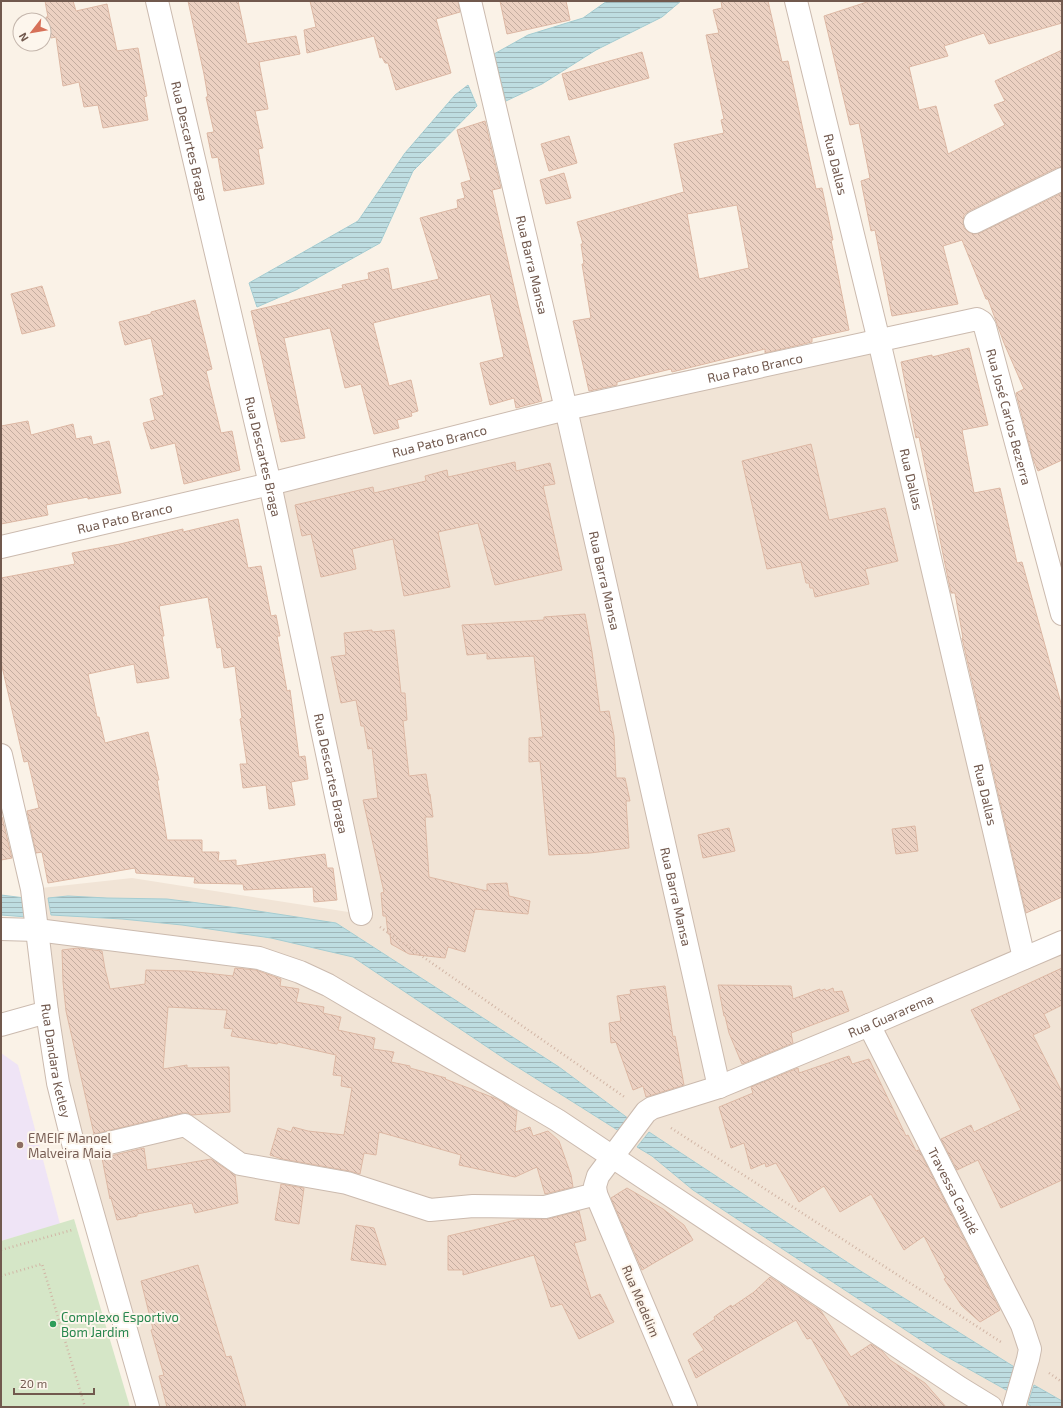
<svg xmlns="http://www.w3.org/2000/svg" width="1063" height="1408" viewBox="0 0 1063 1408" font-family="'Exo 2',sans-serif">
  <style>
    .residential { fill: #f1e4d6 }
    .education { fill: #efe4f6 }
    .pitch { fill: #d5e6c7 }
    .water { fill: url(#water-rules); stroke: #a5cdd2 }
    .building { fill: url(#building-back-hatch); stroke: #ddb8a4; fill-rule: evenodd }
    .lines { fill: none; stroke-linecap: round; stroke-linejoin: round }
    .minor-casing { stroke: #cbbaae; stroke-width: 24 }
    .path { stroke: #d1b5a5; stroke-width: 2.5; stroke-dasharray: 1 3; stroke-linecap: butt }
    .minor { stroke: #fff; stroke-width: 22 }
    .education-dot { fill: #8d6e63; stroke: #fdf6ed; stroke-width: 1.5 }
    .leisure-dot { fill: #2e9e5b; stroke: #fdf6ed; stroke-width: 1.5 }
    .labels { text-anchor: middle; stroke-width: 4; stroke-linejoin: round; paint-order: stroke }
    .street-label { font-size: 13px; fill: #71594e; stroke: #fdf6ed }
    .education-label { font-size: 13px; fill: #785e54; stroke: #fdf6ed; text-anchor: start }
    .leisure-label { font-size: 13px; fill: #27864d; stroke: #fdf6ed; text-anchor: start }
  </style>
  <defs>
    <pattern id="water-rules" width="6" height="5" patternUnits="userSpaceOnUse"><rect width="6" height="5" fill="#bedde1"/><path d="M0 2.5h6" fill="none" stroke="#9fb6b9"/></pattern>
    <pattern id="building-back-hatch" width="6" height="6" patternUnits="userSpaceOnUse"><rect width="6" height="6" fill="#ecd1c2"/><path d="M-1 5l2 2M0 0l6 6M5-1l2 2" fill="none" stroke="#c4ada0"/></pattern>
  </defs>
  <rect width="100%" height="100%" fill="#faf2e7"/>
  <path class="residential" d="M879,341L1024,958L1062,942V1407H148L75,1151L32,889L132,878L361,914L270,484Z"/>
  <path class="education" d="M1,1053L18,1065L60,1224L1,1241Z"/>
  <path class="pitch" d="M74,1219L130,1407H1V1241Z"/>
  <g class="water">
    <path d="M607,1H681L662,17L596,50L542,84L506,101L494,54L528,35L583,18Z"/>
    <path d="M468,85L477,106L413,171L380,243L296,290L257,307L249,283L358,221L405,153L455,95Z"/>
    <path d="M1,895L25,898L27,917L1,915Z"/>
    <path d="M68,896L107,898L167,899L238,908L336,923L559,1067L629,1119L619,1131L508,1061L353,957L271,938L182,925L122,919L51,915L48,898Z"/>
    <path d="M649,1132L859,1270L1016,1368L1008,1391L942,1354L693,1190L652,1156L637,1147Z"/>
    <path d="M1034,1385L1062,1401V1407H1032L1028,1404Z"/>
  </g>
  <g class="building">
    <path d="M45,1H73L76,11L107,4L117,51L138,48L147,96L144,97L148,120L103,128L98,105L84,107L79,82L63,86L56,37L51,38L46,17H48Z"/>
    <path d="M188,1H238L247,44L296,36L300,54L259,62L268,109L255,111L263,148L258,149L264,184L224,191L218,157L212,158L207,133L214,132L206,97H208L204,74Z"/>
    <path d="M310,1H458L460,12L436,19L451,73L396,90L388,63H385L382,57L380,58L374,36L307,53L304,30L316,27Z"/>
    <path d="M500,1H566L570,20L507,34Z"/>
    <path d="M721,1H768L782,62L788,61L816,189L822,188L833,240H831L849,330L812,338V342L765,353V349L672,372L671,369L617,382V385L589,391L573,321L591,318L582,264H584L581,244H583L577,222L684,192L674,144L724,133L721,120L724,119L706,35L719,33L713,10L722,8ZM737,205L749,268L699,279L687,214Z"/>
    <path d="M870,1H1062V23L989,44L984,33L944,46L948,56L909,67L919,110L936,106L948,154L1005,125L994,105L1005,101L995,81L1062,50V167L1056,168L969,211L964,215L963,222L964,228L968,232L974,234L980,233L1062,193V460L1038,471L1033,459L1016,393L1024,389L1004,343L988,299H986L962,240L943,246L958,304L892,316L875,230L871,231L861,181L870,178L859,123L850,125L824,16Z"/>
    <path d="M642,52L649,78L569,100L562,74Z"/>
    <path d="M485,121L501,188L492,190L518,305L542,401L516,408L514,398L490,405L480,363L504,357L490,294L373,323L389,386L411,380L418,411L411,413L412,416L397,420L399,428L374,434L361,384L345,388L330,328L284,338L305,438L281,442L251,311L290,302V301L343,288L342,285L369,279L368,273L388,268L392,290L439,279L420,218L458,208L457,200L465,198L461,183L471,180L457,130Z"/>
    <path d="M569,136L577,163L549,171L541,144Z"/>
    <path d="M564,173L571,198L546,204L540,180Z"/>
    <path d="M42,286L55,326L22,334L11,294Z"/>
    <path d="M195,300L212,369L206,371L221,433L232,431L240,470L184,484L175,443L151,449L143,423L155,420L150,399L164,395L151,338L125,345L119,322L151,314V312Z"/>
    <path d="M969,348L988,425L962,430L974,493L1000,488L1017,563L1022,562L1062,707V897L1026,913L962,638H963L955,593H951L919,437L916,438L901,362L932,355V357Z"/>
    <path d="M28,421L31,435L73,424L76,439L91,436L93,445L109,441L121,493L88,499V497L46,505L48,515L1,524V426Z"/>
    <path d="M811,444L829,520L885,508L898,561L865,569L869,584L815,597L813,588H810L809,583H806L801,562L767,569L742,461Z"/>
    <path d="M515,462L516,471L550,463L555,484L543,486L562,570L495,585L478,523L438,532L450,587L404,596L393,539L352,549L356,569L321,577L311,534L302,536L295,505L373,487L374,493L426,481L425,476L447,470L448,477Z"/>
    <path d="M238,519L248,568L261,566L271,616L276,615L280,636H277L287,691L290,690L299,757L305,756L308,779L291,782L295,805L269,809L266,785L243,788L240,764H247L240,719L242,718L235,666L224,668L221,647L217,648L208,597L159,606L164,636H162L169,678L137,683L134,664L88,674L97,717H99L105,743L148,732L159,780H157L167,840H202V852H219L218,861L236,860V866L325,854L327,868H333L337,900L314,902L313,887L244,890L243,884L194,883L195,877L136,873L135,868L48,883L42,852L36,853L27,811L39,808L28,761L24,762L1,662V578L75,564L72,553L120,544L183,529V532Z"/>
    <path d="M585,614L592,652L600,712L609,711L614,736L616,778H625L630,801H626L629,848L590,853L549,855L540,761L529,762V738L543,737L534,656L487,659V653L467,655L462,625L544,620V617Z"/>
    <path d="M372,630V632L394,630L401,693H405L407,720L403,721L409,776L426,774L429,794H430L433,817H425L429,877L487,891V884L507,883L509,896L530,901L528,914L475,909L465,952L448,947L445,958L409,954L391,944L390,934H388L386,916H383L381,893L384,892L363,800L378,798L372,748L368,749L364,726H361L356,700L341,703L331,657L346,655L344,633Z"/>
    <path d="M1,817H2L12,858L1,860Z"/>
    <path d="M915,826L918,851L896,854L892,829Z"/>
    <path d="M729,828L735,851L703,858L698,835Z"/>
    <path d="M78,948L102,951L105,969L110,989L145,984L146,970L188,971L233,976L235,968L256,970L281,979L280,986L299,989L296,1002L324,1007L323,1013L341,1017L338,1030L375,1038L373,1049L394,1052L391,1062L410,1066V1068L446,1078L445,1079L497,1099L517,1111L515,1132L530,1127L533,1136L548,1131L559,1141L571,1175L573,1187L545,1194L537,1167L515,1177L459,1165L461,1155L379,1132L376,1155L364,1153L360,1174L349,1171L282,1159L270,1155L278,1128L291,1132L293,1127L308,1131L344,1135L352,1088L341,1086L342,1076L333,1075L336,1055L278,1042L277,1044L231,1036L233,1029L224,1028L227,1010L168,1007L163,1069L187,1065V1068L229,1067L230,1112L192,1115L188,1113H182L94,1134L66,1011L63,982L62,950Z"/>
    <path d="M1062,968V1005L1044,1014L1050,1027L1033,1035L1062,1092V1180L1001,1208L978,1160L957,1170L941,1139L971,1125L974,1132L1021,1110L971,1010Z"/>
    <path d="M718,985L791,986L793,999L820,989V991L825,989L826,991L833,988L834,992L842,991L849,1011L791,1033L793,1043L742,1064L729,1033L725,1016H724Z"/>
    <path d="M665,986L673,1037L675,1036L684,1085L646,1097L643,1086L633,1090L616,1042L611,1043L609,1023L621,1021L617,996L631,994L630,990Z"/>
    <path d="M849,1056L852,1064L869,1059L906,1136L908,1135L916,1151L919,1150L1000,1310L980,1322L962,1306L944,1279L946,1278L924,1236L904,1250L871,1194L840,1212L824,1186L799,1202L776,1163L766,1167L765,1163L751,1169L744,1143L731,1148L719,1107L753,1093L751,1087L798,1068L799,1073Z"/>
    <path d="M144,1148L147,1170L211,1159L235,1175L238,1203L195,1213L192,1203L137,1214V1216L117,1220L111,1198L110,1199L102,1158Z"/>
    <path d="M281,1184L304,1188L299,1224L275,1220Z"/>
    <path d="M627,1188L663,1209L684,1225L693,1240L642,1270L611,1198Z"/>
    <path d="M579,1211L586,1240L574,1243L591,1298L600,1294L614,1322L579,1339L562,1304L551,1307L534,1255L463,1275V1270H448V1236L520,1219H548Z"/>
    <path d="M356,1225L374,1228L386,1265L351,1260Z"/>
    <path d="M198,1265L226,1357L231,1356L246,1407H167L159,1376L164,1375L151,1330L153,1329L141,1281Z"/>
    <path d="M770,1277L821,1311L851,1357L871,1344L882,1351L890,1360L925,1383L946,1407H850L811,1338L807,1339L796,1320L696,1378L688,1360L704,1350L693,1334L715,1319L714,1317L731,1305L732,1307L754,1292Z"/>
  </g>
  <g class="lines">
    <defs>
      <g id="minor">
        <path id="s1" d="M157,1L270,484L361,914"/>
        <path id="s2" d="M470,1L566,409L719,1087"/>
        <path id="s3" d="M796,1L879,341L1024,958"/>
        <path d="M975,222L1062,179"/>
        <path id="s4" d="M1,547L270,484L566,409L977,319L982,322L985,327L1062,614"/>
        <path id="s5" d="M1,755L32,889L47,1012L58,1083L75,1151L148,1407"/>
        <path d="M1,929L37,930L259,958L300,972L328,985L557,1120L960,1388L991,1407"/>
        <path d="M1,1025L47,1012"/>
        <path id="s6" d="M869,1025L1022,1325L1030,1349L1028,1359L1014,1407"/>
        <path d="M75,1151L185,1125L240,1164L347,1183L430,1210L473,1206L545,1207L596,1194"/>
        <path id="s7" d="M686,1407L596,1194L595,1186L598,1176L646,1112L652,1108L719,1087L869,1025L1062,942"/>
      </g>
    </defs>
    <use href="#minor" class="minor-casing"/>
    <g class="path">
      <path d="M380,927L626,1098"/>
      <path d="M671,1128L1001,1342"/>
      <path d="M1,1250L72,1230"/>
      <path d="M1,1276L42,1264L85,1407"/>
      <path d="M1049,1373L1062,1382"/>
    </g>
    <use href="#minor" class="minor"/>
  </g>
  <circle class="education-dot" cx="20" cy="1145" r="4"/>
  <circle class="leisure-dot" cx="53" cy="1324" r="4"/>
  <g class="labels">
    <g class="street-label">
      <text dy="5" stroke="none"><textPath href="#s1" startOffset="144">Rua Descartes Braga</textPath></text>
      <text dy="5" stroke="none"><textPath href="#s3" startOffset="168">Rua Dallas</textPath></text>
      <text dy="5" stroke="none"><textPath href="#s2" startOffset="271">Rua Barra Mansa</textPath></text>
      <text dy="5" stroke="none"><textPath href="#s4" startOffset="775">Rua Pato Branco</textPath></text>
      <text dy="5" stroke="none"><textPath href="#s4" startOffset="1107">Rua José Carlos Bezerra</textPath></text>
      <text dy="5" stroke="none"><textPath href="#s4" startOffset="451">Rua Pato Branco</textPath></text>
      <text dy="5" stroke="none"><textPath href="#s1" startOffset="468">Rua Descartes Braga</textPath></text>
      <text dy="5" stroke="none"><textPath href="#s3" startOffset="492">Rua Dallas</textPath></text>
      <text dy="5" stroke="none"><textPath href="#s4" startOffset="127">Rua Pato Branco</textPath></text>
      <text dy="5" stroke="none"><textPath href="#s2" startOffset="595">Rua Barra Mansa</textPath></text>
      <text dy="5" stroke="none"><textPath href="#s1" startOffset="792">Rua Descartes Braga</textPath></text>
      <text dy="5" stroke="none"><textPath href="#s3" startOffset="816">Rua Dallas</textPath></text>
      <text dy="5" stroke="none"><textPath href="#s2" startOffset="919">Rua Barra Mansa</textPath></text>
      <text dy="5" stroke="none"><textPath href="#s7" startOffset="593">Rua Guararema</textPath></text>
      <text dy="5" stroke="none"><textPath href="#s5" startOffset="311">Rua Dandara Ketley</textPath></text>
      <text dy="5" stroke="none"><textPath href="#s6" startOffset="186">Travessa Canidé</textPath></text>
      <text transform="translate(641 1301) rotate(67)" y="5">Rua Medelim</text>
    </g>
    <g class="education-label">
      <text x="28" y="1143">EMEIF Manoel<tspan x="28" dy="15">Malveira Maia</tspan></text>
    </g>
    <g class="leisure-label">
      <text x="61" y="1322">Complexo Esportivo<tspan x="61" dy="15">Bom Jardim</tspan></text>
    </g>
  </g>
  <rect width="1063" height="1408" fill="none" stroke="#71594e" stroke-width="4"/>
  <g transform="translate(32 32) rotate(239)"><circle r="19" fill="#fdf6ed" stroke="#c5b7ad"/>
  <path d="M0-3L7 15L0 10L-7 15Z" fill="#d77159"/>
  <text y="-6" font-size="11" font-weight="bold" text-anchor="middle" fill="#71594e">N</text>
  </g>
  <path d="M14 1388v6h80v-6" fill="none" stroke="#71594e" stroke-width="2"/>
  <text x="20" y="1388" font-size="12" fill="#71594e" stroke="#fdf6ed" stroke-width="3" paint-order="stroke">20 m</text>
</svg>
